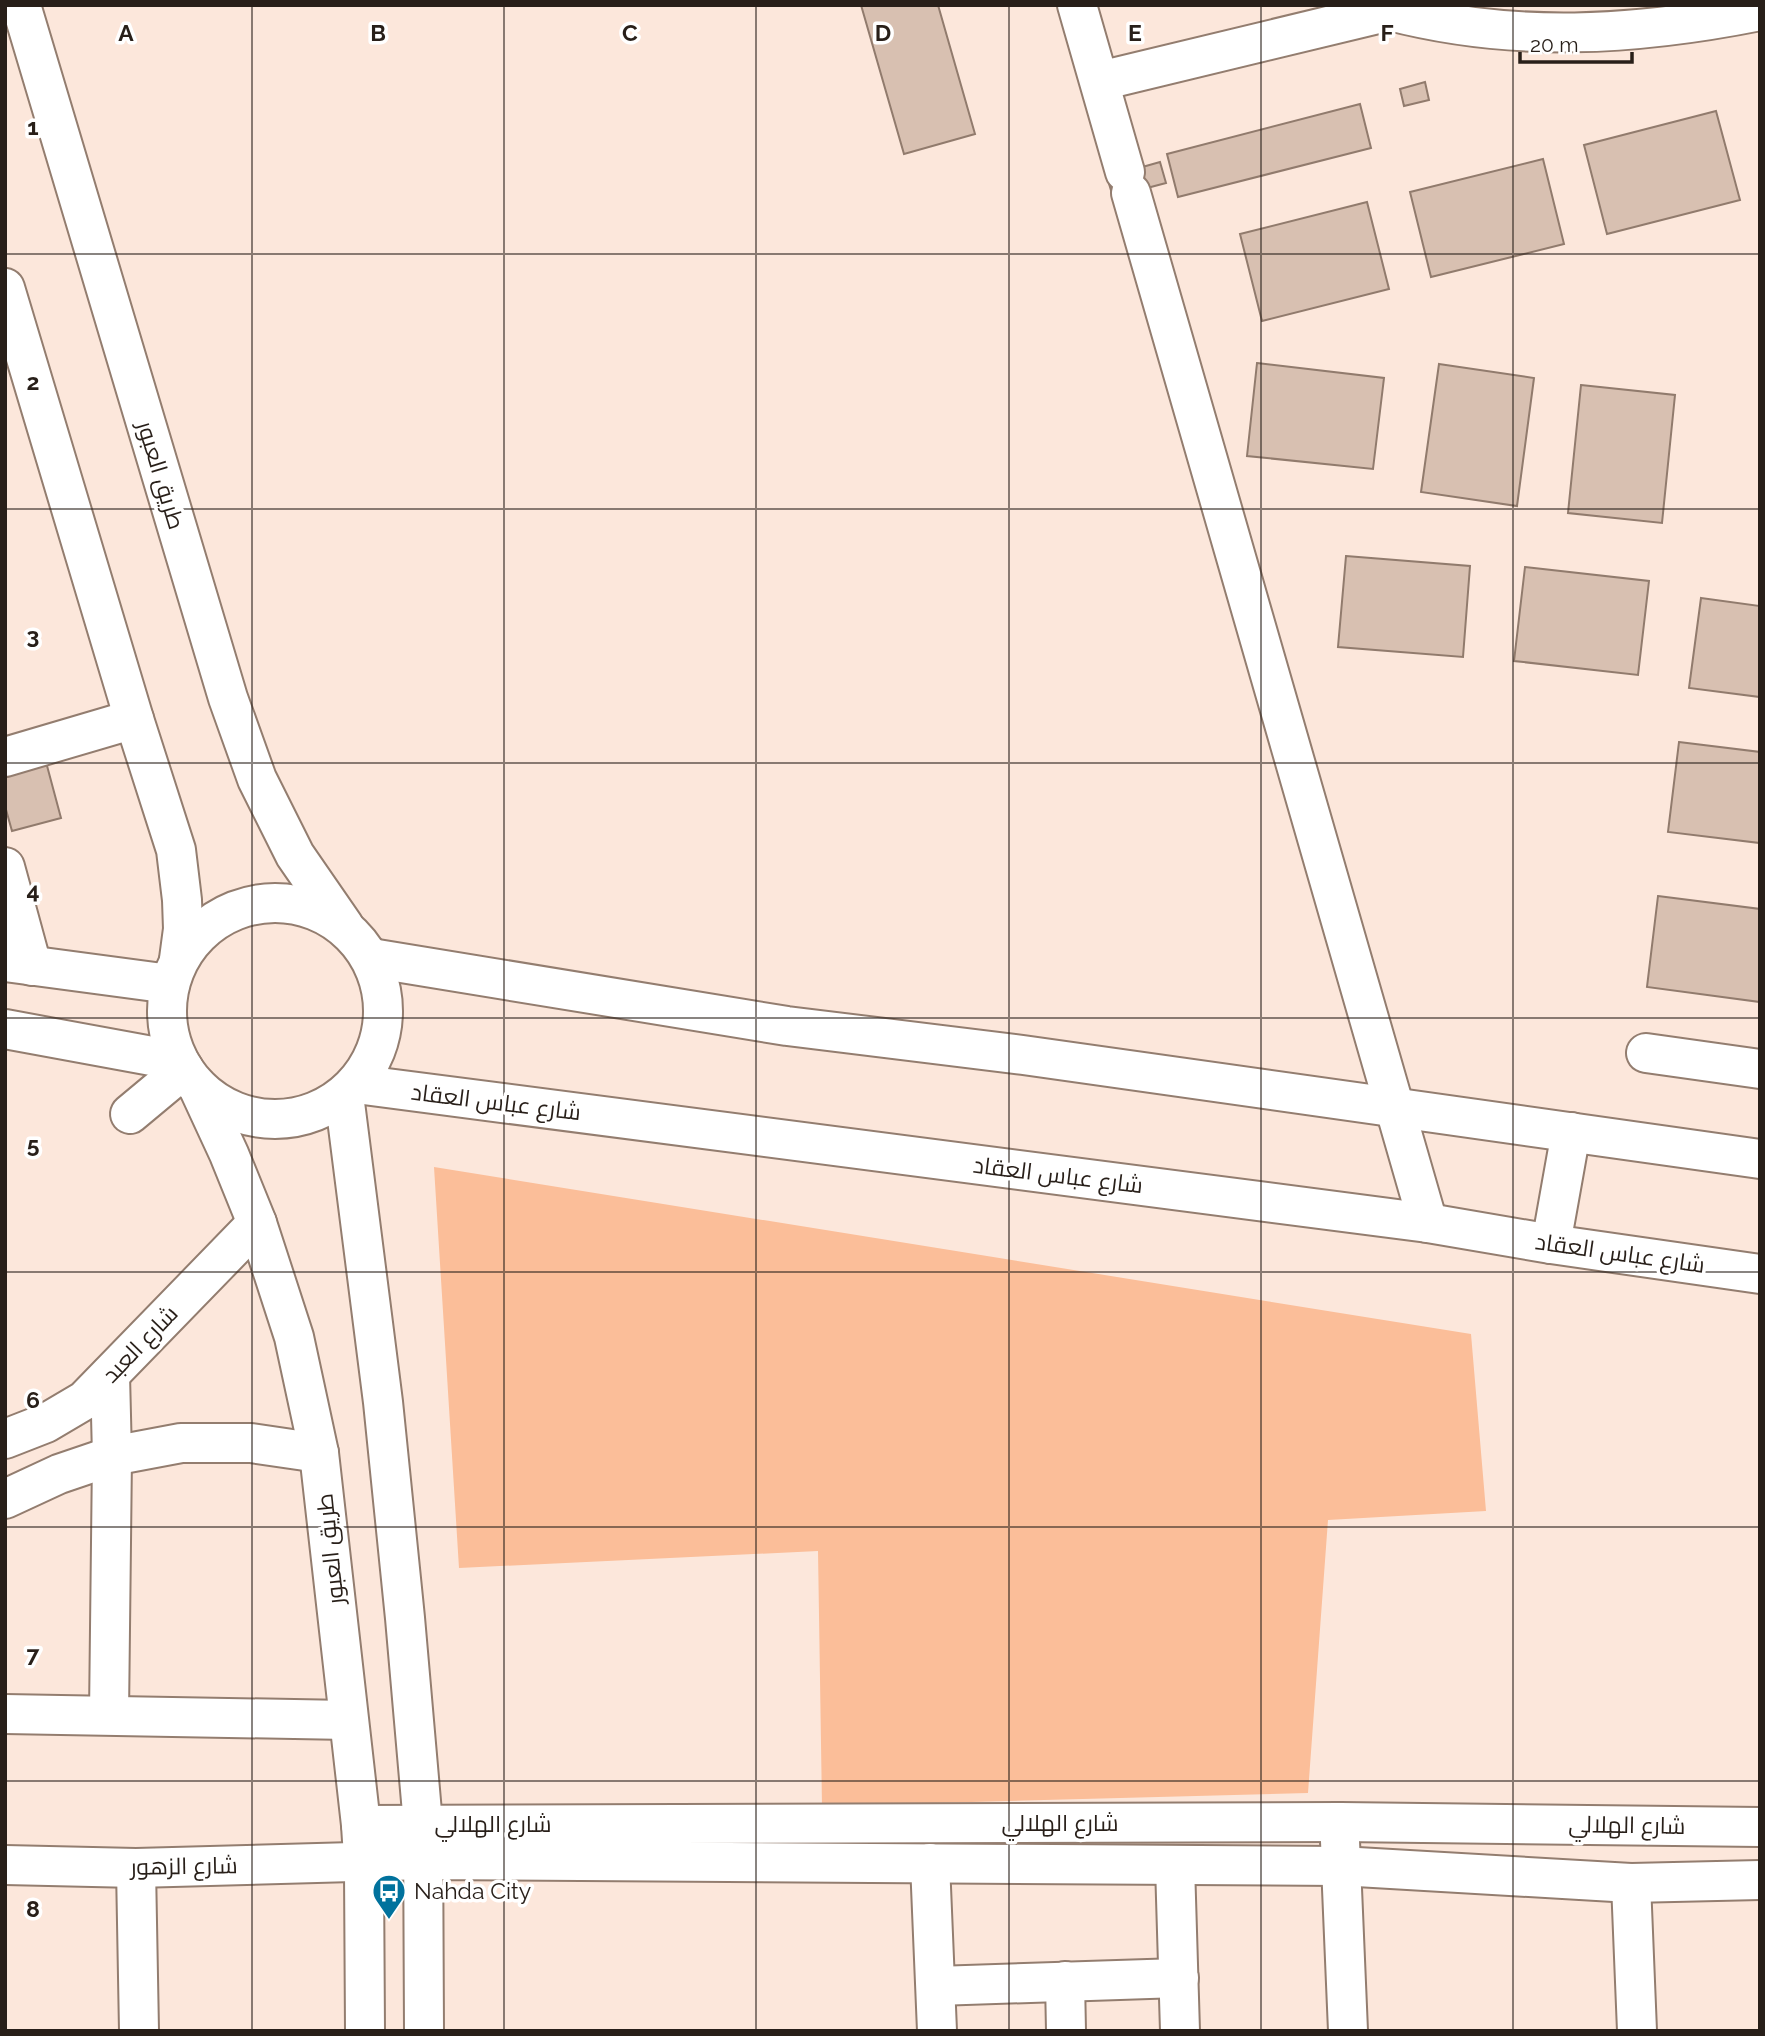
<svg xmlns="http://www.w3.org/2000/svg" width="1765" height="2036" viewBox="0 0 1765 2036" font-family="Raleway,Cairo,sans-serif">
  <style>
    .green { fill: #fbbe99 }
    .building { fill: #d8c0b1; stroke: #917b6d; stroke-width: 2 }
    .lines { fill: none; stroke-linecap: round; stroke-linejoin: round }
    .minor-casing { stroke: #937d6f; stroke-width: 42 }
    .minor { stroke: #fff; stroke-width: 38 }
    .grid { fill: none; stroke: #281f19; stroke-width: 2; stroke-opacity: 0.55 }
    .labels { text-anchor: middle; stroke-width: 7; stroke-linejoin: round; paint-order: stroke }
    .street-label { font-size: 23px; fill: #281f19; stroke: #fff }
    .poi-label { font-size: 23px; fill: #281f19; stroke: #fff; text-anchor: start }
    .grid-label { font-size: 23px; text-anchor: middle; font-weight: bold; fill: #281f19; stroke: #fff; stroke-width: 7; stroke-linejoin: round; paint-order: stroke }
  </style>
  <rect width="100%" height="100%" fill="#fce7db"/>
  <path class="green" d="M434,1167L1471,1334L1486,1511L1328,1520L1308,1793L822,1806L818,1551L459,1568Z"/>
  <g class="building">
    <path d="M861,5H938L975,134L904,154Z"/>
    <path d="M1425,82L1429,100L1404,106L1400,89Z"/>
    <path d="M1360,104L1371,148L1178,197L1167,154Z"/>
    <path d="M1716,111L1740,200L1607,234L1584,145Z"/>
    <path d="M1543,159L1564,244L1431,277L1410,192Z"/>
    <path d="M1160,162L1166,183L1113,197L1107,177Z"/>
    <path d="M1367,202L1389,289L1262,321L1240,234Z"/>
    <path d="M1257,363L1384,378L1373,469L1247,456Z"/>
    <path d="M1439,364L1534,378L1517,506L1421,492Z"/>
    <path d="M1581,385L1675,395L1662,523L1568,513Z"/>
    <path d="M1346,556L1470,566L1463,657L1338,647Z"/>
    <path d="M1525,567L1649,581L1638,675L1514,661Z"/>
    <path d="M1701,598L1760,606V697L1689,688Z"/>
    <path d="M1679,742L1760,752V843L1668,832Z"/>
    <path d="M46,762L61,818L12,831L5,806V773Z"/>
    <path d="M1658,896L1760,909V1002L1647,987Z"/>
  </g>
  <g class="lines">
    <defs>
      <g id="minor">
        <path d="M21,5L228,698L257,779L295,855L344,926"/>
        <path d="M1077,5L1125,172"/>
        <path d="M1390,11C1514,43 1635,36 1760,11"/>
        <path d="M1100,81L1390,11L1396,5"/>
        <path d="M1131,193L1428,1223"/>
        <path d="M5,288L134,719L176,850L182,900L183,929L179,959"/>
        <path d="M5,757L134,719"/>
        <path d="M5,867L32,966"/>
        <circle cx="275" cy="1011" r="108"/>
        <path d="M371,958L787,1026L1023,1055L1760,1159"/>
        <path d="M5,962L170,984"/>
        <path d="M5,1029L179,1061"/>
        <path d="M1646,1053L1760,1069"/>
        <path d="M356,1084L1428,1223L1551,1244L1760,1274"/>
        <path d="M198,1087L229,1154L257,1223L294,1337L319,1453L361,1825L364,1872L365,2031"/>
        <path d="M344,1095L383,1402L405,1618L423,1824L424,2031"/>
        <path d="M130,1114L184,1069"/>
        <path d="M1551,1244L1571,1132"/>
        <path d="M5,1439L46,1423L85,1400L257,1223"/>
        <path d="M5,1499L59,1474L112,1456L181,1443H251L319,1453"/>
        <path d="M5,1714L348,1720"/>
        <path d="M109,1715L112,1456L110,1375"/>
        <path d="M361,1825L1341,1822L1760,1827"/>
        <path d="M1340,1841L1348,2031"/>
        <path d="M930,1863L937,2031"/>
        <path d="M5,1865L136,1868L425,1860L1340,1866L1631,1883L1760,1880"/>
        <path d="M1175,1865L1180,2031"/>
        <path d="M136,1868L139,2031"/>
        <path d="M1631,1883L1637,2031"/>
        <path d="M1065,1981L1066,2031"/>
        <path d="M936,1986L1179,1978"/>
      </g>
    </defs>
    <use href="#minor" class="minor-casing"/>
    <use href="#minor" class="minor"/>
  </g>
  <path class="grid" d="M252,5V2031M504,5V2031M756,5V2031M1009,5V2031M1261,5V2031M1513,5V2031M5,254H1760M5,509H1760M5,763H1760M5,1018H1760M5,1272H1760M5,1527H1760M5,1781H1760"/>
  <defs>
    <symbol id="bus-pin" viewBox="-11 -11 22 30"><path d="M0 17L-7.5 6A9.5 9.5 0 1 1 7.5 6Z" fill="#01729d" stroke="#fff"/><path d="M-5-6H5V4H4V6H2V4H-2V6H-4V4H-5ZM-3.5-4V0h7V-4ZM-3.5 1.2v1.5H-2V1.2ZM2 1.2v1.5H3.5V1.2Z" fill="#fff"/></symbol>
  </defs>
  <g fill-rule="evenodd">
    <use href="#bus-pin" x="370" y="1872" width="38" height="52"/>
  </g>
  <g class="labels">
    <g class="street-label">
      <text transform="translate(161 475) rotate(73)" y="8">طريق العبور</text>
      <text transform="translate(496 1102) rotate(7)" y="8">شارع عباس العقاد</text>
      <text transform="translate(1058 1175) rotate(7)" y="8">شارع عباس العقاد</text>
      <text transform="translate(1620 1253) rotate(8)" y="8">شارع عباس العقاد</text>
      <text transform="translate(140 1344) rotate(-46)" y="8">شارع العبد</text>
      <text transform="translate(330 1549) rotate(-96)" y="8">طريق العبور</text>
      <text x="1060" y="1831">شارع الهلالي</text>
      <text x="493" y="1832">شارع الهلالي</text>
      <text transform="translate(1627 1825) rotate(1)" y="8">شارع الهلالي</text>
      <text transform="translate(184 1866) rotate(-1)" y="8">شارع الزهور</text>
    </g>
    <g class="poi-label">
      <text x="414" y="1899">Nahda City</text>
    </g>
  </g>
  <g class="grid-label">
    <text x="126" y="41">A</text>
    <text x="378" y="41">B</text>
    <text x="630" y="41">C</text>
    <text x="883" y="41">D</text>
    <text x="1135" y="41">E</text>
    <text x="1387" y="41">F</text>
    <text x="33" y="135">1</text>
    <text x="33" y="390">2</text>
    <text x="33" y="644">3</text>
    <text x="33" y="899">4</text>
    <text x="33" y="1153">5</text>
    <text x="33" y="1408">6</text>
    <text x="33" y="1662">7</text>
    <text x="33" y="1917">8</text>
  </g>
  <rect width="1765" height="2036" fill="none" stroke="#281f19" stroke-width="14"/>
  <path d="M1520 52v10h112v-10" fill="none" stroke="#281f19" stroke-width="3.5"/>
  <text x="1530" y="52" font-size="21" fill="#281f19" stroke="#ffffff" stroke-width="5" paint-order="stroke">20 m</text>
</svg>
